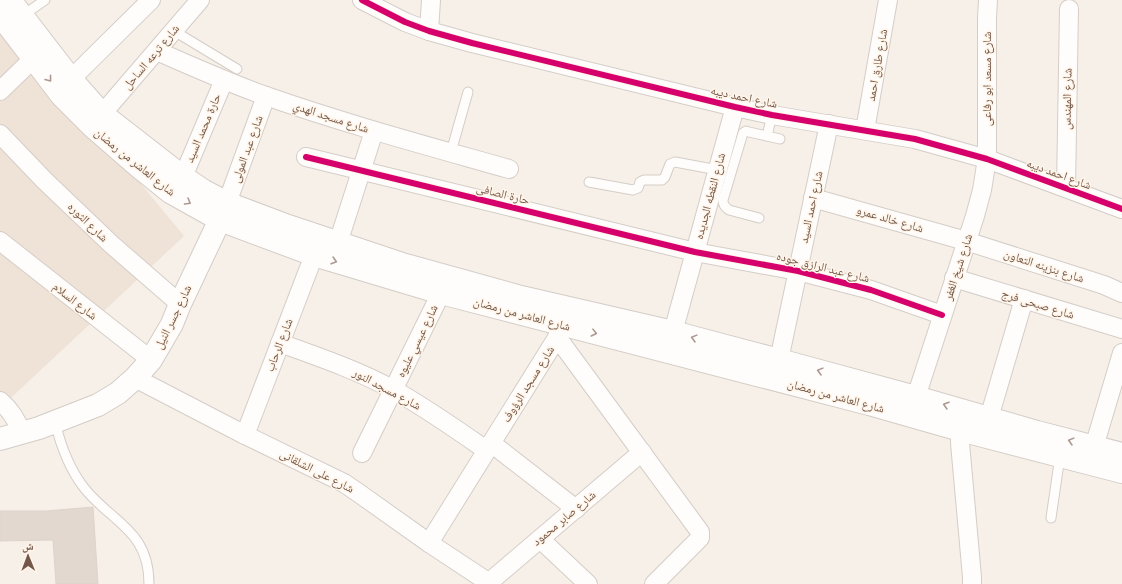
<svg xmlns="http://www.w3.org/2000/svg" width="1122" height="584" viewBox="0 0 1122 584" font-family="Figtree,'Noto Naskh Arabic',sans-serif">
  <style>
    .residential { fill: #efe2d6 }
    .building { fill: #e2d8d0; stroke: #ded3cb }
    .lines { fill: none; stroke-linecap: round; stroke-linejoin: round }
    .lane-casing { stroke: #d5cdc7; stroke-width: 11 }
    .street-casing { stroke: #d5cdc7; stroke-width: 20 }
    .secondary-casing { stroke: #d4ccc6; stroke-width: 24 }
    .lane { stroke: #fefdfc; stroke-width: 9 }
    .street { stroke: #fefdfc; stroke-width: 18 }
    .secondary { stroke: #fefdfc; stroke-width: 22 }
    .cycleway-casing { stroke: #fff5e9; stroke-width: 8 }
    .cycleway { stroke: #d6006c; stroke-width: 6 }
    .oneway { stroke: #ab9991 }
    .labels { text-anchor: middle; stroke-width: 3; stroke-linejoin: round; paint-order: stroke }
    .street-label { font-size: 12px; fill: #73574a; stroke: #fff5e9 }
  </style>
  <rect width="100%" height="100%" fill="#f6f0e9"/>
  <path class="residential" d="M0,14L184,236L0,408Z"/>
  <path class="building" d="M93,507L98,584H56L53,540L0,541V511H46Z"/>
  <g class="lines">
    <defs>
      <g id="lane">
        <path d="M22,16L45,0"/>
        <path d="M174,31L237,69"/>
        <path d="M767,136L772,115"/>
        <path d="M451,152L468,92"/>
        <path d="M589,182L633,190L638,188L640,182L644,180H662L665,177L670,164L675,162L718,170"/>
        <path d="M759,218L729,210C725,207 723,205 723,200L743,133L746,131L749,132L780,139"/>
        <path d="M55,422C61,447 69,469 85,489C114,524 149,531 149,584"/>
        <path d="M1051,518L1060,456"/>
      </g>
      <g id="street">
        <path d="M362,0L405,22L429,31L472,43L735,107L772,115L915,139L987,159L1122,209"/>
        <path d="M429,31L431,0"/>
        <path d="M157,51C193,67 229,83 266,96C346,124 428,146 509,169"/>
        <path d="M71,79L151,0"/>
        <path d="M0,91L33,59"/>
        <path d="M102,114L200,0"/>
        <path d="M865,130L888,0"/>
        <path d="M0,134L44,180L111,244L180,304"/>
        <path d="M306,157L695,252L798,271L871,290L942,315"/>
        <path d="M183,177L224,80"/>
        <path d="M1066,188L1069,9"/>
        <path d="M813,198L966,241L1104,285L1122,293"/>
        <path d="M227,203L266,96"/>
        <path d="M0,241L151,360"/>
        <path d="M338,243L374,131"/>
        <path d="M954,278L1122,329"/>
        <path d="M673,332L735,107"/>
        <path d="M557,337L700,532V538L654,584"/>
        <path d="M280,343C319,357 357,370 394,390C426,408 456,429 486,450"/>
        <path d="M779,360L829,124"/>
        <path d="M135,378L245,435L344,483L360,494L429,543L488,582"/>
        <path d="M916,397L975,216L982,190L987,159V18L988,0"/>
        <path d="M0,401C11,410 17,420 22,434"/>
        <path d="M989,418L1024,299"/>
        <path d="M960,430V443L972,577V584"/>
        <path d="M245,435L314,255"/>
        <path d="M491,443L576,509"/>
        <path d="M1094,447L1122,353"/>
        <path d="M362,453L441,293"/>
        <path d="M540,539L588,584"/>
        <path d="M429,543L563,328"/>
        <path d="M487,584L642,452"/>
      </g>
      <g id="secondary">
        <path d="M10,0L71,79L102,114L183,177L204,191L227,203L288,226L402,264L521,297L673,332L779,360L916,397L1037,432L1122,454"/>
        <path d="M0,15L62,96L93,127L139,167L170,192L220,220L314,255L441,293L869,404L960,430L1122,472"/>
        <path d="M0,439L39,428L98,405L118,393L135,378L151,360L172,324L180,304L226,207"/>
      </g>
    </defs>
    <use href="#lane" class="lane-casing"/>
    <use href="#street" class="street-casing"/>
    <use href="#secondary" class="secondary-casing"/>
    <use href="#lane" class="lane"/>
    <use href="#street" class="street"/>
    <use href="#secondary" class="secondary"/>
    <defs>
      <g id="cycleway">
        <path d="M362,0L405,22L429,31L472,43L735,107L772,115L915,139L987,159L1122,209"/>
        <path d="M306,157L695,252L798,271L871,290L942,315"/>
      </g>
    </defs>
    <use href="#cycleway" class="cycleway-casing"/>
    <use href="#cycleway" class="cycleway"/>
  </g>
  <defs><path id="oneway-chevron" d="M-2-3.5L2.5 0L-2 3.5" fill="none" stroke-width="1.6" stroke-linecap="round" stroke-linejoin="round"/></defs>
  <g class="oneway">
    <use href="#oneway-chevron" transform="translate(49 79) rotate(52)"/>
    <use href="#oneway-chevron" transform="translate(188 202) rotate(30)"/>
    <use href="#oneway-chevron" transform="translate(334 261) rotate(16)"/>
    <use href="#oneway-chevron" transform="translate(594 333) rotate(14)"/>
    <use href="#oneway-chevron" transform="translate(694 338) rotate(-165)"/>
    <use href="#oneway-chevron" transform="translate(820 371) rotate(-165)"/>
    <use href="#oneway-chevron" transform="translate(946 405) rotate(-164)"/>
    <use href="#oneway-chevron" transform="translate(1071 441) rotate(-165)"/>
  </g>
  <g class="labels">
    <g class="street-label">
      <text transform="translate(151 57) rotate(-50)" y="4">شارع ترعه الساحل</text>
      <text transform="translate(877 65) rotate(-80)" y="4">شارع طارق احمد</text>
      <text transform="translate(987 79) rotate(-90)" y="4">شارع مسعد ابو رفاعى</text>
      <text transform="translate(744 97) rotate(12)" y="4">شارع احمد ديبه</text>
      <text transform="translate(1067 99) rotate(-89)" y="4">شارع المهندس</text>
      <text transform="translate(331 117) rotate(18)" y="4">شارع مسجد الهدي</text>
      <text transform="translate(203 128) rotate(-67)" y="4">حارة محمد السيد</text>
      <text transform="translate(247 149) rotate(-70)" y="4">شارع عبد المولى</text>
      <text transform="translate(135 162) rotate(39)" y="4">شارع العاشر من رمضان</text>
      <text transform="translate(1059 174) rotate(20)" y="4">شارع احمد ديبه</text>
      <text transform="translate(503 194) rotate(14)" y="4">حارة الصافى</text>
      <text transform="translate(710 196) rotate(-75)" y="4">شارع النقطه الجديده</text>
      <text transform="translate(811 207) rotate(-78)" y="4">شارع احمد السيد</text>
      <text transform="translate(890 219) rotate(16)" y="4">شارع خالد عمرو</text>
      <text transform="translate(88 222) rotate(44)" y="4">شارع الثوره</text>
      <text transform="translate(1044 266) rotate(18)" y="4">شارع بنزينه التعاون</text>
      <text transform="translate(823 267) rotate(14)" y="4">شارع عبد الرازق جوده</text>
      <text transform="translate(958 267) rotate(-72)" y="4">شارع شيخ الغفر</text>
      <text transform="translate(75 301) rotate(38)" y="4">شارع السلام</text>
      <text transform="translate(1038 304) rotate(17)" y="4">شارع صبحى فرج</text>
      <text transform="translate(522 314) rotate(15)" y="4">شارع العاشر من رمضان</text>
      <text transform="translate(173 317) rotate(-64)" y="4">شارع جسر النيل</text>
      <text transform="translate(417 341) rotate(-64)" y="4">شارع عيسي عليوه</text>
      <text transform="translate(279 345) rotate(-69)" y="4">شارع الرحاب</text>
      <text transform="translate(528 384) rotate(-58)" y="4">شارع مسجد الرؤوف</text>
      <text transform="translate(387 389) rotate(28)" y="4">شارع مسجد النور</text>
      <text transform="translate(836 396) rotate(15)" y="4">شارع العاشر من رمضان</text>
      <text transform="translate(317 471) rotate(27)" y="4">شارع على الشلقانى</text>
      <text transform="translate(564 518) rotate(-40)" y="4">شارع صابر محمود</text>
    </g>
  </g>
  <g transform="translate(28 556) rotate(359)" stroke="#fff5e9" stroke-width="3" paint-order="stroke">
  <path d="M0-3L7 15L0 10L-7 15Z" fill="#73574a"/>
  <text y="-6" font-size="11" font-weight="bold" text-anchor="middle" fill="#73574a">ش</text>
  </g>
</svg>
